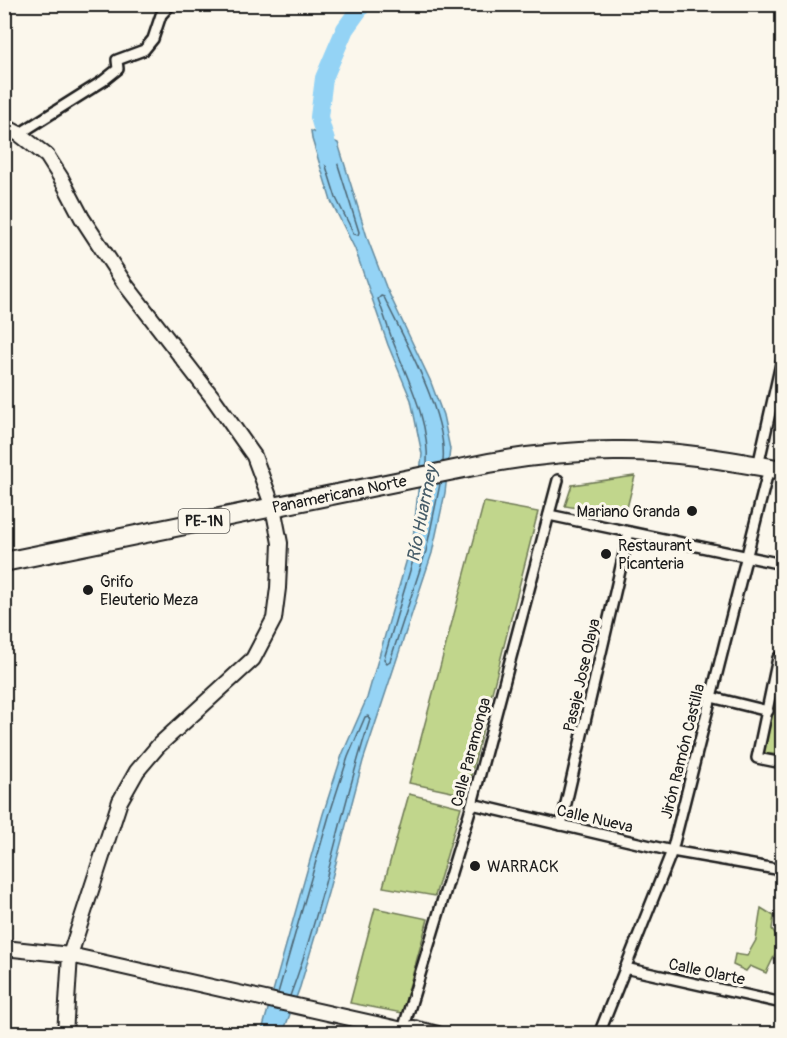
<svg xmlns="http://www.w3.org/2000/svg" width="787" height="1038" viewBox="0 0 787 1038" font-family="Pangolin,sans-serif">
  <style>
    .green { fill: #c1d68c; stroke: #6e7954; stroke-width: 1.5 }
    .water { fill: #94d3f5; stroke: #648a9e; stroke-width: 1.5 }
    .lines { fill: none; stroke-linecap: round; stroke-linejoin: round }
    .shore { stroke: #4c6573; stroke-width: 1.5 }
    .river { stroke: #94d3f5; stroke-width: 18 }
    .street-casing { stroke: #1c1c1c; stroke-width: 14 }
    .secondary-casing { stroke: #1c1c1c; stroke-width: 18 }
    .highway-casing { stroke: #1c1c1c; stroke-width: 22 }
    .street { stroke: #fbf7ec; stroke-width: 9 }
    .secondary { stroke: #fbf7ec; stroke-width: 14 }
    .highway { stroke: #fbf7ec; stroke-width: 18 }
    .poi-dot { fill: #1c1c1c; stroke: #fbf7ec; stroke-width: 2 }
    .labels { text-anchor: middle; stroke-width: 6; stroke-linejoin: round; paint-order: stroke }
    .shield { fill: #fbf7ec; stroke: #5f5e5a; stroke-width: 1.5 }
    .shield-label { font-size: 15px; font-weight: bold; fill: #1c1c1c }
    .street-label { font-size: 16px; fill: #1c1c1c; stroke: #fbf7ec }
    .poi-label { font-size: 16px; fill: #1c1c1c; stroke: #fbf7ec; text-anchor: start }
    .water-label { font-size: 18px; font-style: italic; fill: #465c68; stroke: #fbf7ec }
  </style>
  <rect width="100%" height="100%" fill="#fbf7ec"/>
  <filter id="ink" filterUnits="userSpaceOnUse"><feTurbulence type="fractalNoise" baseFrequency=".0167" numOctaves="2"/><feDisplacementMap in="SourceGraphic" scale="12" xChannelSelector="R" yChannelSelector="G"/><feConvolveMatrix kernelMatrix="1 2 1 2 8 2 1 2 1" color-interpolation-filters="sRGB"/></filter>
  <g filter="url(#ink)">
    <g class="green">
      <path d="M635,476L625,516L565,506L572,485Z"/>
      <path d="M484,502L538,512L466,795L409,783Z"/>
      <path d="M782,671V755L763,753Z"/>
      <path d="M409,794L461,807L435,896L383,887Z"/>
      <path d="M375,908L428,919L402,1013L350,1003Z"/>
      <path d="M761,908L774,916L772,929L781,942L766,973L750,966L746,971L733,965L735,954L747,956L756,940Z"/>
    </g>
    <path class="water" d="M311,131L338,143L368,240L386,287L430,380L443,415L450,449L445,493L432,553L363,761L328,893L300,987L283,1033L261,1034L323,814L342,755L367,698L413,538L422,454L411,400L388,345L355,249L331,201L312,139Z"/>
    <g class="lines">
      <g class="shore">
        <path d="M321,144L324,143L333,149L359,232L358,235L354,234L336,198L320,147Z"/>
        <path d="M427,465C430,422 409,382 394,344C388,329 384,314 378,299L381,296L384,297C404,340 448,415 443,462"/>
        <path d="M426,487L419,540L384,659L387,663L390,661L426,551L440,484"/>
        <path d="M278,993L329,816L348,757L365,717L368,716L370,720C340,811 324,906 290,996"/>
      </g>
      <path class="river" d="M331,158L319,117L324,78L345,29L363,4"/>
      <defs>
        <g id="street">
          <path d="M19,134L103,81L118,69L117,60L144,50L153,39L161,15L171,4"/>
          <path d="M758,466L782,359"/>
          <path d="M549,515L782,564"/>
          <path d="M782,659L778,658L757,758L782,763"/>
          <path d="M711,697L768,711"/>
          <path d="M472,804L672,851L782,870"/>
          <path d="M561,825L629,532"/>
          <path d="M625,968L782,1003"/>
          <path d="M403,1030L472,804L558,480"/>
          <path d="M599,1034L672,851L769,468"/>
        </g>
        <g id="secondary">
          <path d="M4,126L19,134L47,156L61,178L82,218L125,284L213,398L254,456L273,507L280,543L278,588L274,619L253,659L159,745L137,771L120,801L70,955L65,1034"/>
          <path d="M4,948L70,955L403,1030L414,1028L438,1034"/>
        </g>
        <g id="highway">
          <path id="s1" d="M4,562L459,469C510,458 562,451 614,451C671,450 727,460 782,470"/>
        </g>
      </defs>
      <use href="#street" class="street-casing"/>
      <use href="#secondary" class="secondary-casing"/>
      <use href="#highway" class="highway-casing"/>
      <use href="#street" class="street"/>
      <use href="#secondary" class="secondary"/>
      <use href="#highway" class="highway"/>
    </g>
  </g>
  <g class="poi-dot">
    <circle cx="692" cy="511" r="6"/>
    <circle cx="606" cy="554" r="6"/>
    <circle cx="88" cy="590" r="6"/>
    <circle cx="475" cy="866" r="6"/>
  </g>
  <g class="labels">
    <rect class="shield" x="178.5" y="509" width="51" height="24" rx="4.5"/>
    <g class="shield-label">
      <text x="204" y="526">PE-1N</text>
    </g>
    <g class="street-label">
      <text dy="6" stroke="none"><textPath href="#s1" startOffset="342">Panamericana Norte</textPath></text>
      <text transform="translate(581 675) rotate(-77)" y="6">Pasaje Jose Olaya</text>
      <text transform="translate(682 751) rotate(-76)" y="6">Jirón Ramón Castilla</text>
      <text transform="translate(470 752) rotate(-75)" y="6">Calle Paramonga</text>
      <text transform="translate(595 818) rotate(13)" y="6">Calle Nueva</text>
      <text transform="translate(707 971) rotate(12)" y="6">Calle Olarte</text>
    </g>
    <g class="poi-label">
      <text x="680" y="517" text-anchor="end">Mariano Granda</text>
      <text x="618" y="551">Restaurant<tspan x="618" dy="18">Picanteria</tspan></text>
      <text x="100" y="587">Grifo<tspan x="100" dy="18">Eleuterio Meza</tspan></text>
      <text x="487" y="872">WARRACK</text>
    </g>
    <g class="water-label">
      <text transform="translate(422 514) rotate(-79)" y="6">Río Huarmey</text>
    </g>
  </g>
  <rect width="787" height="1038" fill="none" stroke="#fbf7ec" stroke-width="24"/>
  <rect x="12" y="12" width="763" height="1014" fill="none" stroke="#1c1c1c" stroke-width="2" filter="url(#ink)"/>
</svg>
